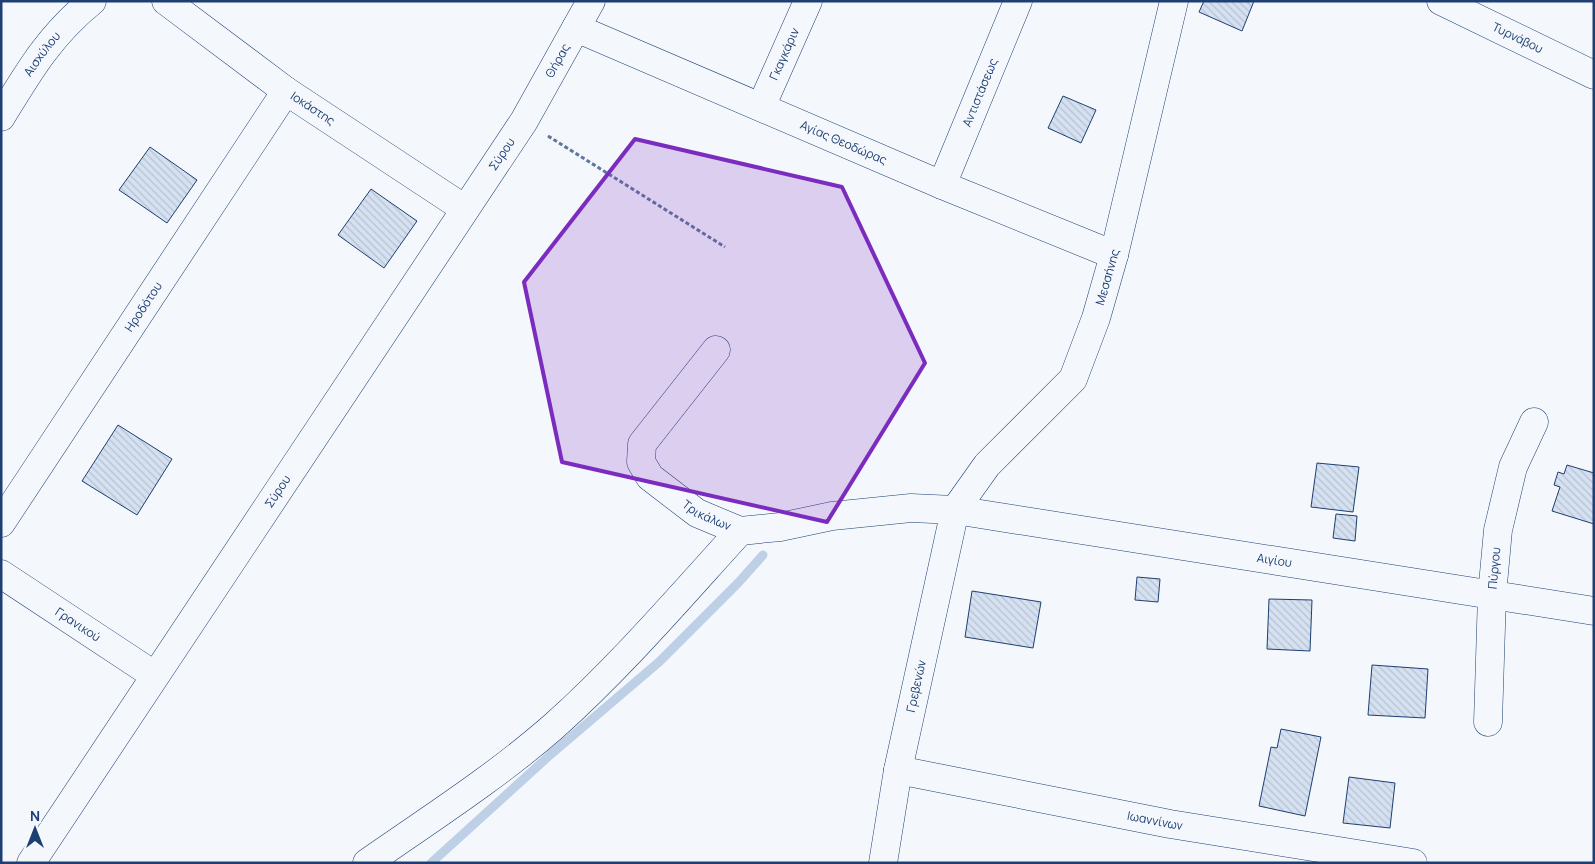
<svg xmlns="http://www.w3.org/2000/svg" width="1595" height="864" viewBox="0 0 1595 864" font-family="Manrope,sans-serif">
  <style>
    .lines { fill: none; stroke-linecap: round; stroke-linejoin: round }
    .stream { stroke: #bed0e5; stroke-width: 9 }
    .building { fill: url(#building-back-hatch); stroke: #1d3f73 }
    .minor-casing { stroke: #1d3f73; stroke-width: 29 }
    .path { stroke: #5e769c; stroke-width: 3; stroke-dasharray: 4 2.5; stroke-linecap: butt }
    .minor { stroke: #f4f7fb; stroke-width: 28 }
    .marked { fill: #7b2cbf; fill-opacity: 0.2; stroke: #7b2cbf; stroke-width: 4; stroke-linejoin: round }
    .labels { text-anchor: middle; stroke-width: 4; stroke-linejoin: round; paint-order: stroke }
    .street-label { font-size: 12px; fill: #1d3f73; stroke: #f4f7fb }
  </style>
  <defs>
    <pattern id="building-back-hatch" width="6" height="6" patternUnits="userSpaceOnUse" patternTransform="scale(1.25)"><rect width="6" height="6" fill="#d5e0f0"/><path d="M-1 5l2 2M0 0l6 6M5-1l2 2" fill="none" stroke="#b6c1d1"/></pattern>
  </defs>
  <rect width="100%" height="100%" fill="#f4f7fb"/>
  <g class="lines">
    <path class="stream" d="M431,863L550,755L659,662L738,583L763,555"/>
  </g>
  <g class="building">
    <path d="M1204,1H1254L1242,31L1199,12Z"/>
    <path d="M1063,96L1096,110L1081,143L1048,128Z"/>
    <path d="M150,147L197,180L167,223L119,190Z"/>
    <path d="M371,189L417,221L384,268L338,235Z"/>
    <path d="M118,425L172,459L137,515L82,481Z"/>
    <path d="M1317,463L1359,467L1353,512L1311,507Z"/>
    <path d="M1567,465L1594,473V524L1552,511L1560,487L1554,485L1558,472L1564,474Z"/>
    <path d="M1336,514L1357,516L1355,541L1333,538Z"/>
    <path d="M1137,577L1160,579L1158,602L1135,600Z"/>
    <path d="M972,591L1041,602L1033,648L965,637Z"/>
    <path d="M1269,599L1312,600L1310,651L1267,649Z"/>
    <path d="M1372,665L1428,669L1425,718L1368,715Z"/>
    <path d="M1281,729L1321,737L1305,816L1259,806L1271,747L1277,748Z"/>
    <path d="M1349,777L1395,783L1390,828L1343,823Z"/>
  </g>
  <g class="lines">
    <defs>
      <g id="minor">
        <path id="s1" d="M166,1L286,91L465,209"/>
        <path id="s2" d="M1441,1L1594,75"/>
        <path id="s3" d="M576,28L942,185L1114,255"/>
        <path id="s4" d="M761,107L808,1"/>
        <path id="s5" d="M1,117C29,71 50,35 92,1"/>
        <path id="s6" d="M942,185L1018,1"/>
        <path id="s7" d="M716,350L642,444L641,462L650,477L697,513L740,531L780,527L832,516L911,508L955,510L1594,611"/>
        <path id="s8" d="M1,523L286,91"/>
        <path id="s9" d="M1,574L154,675"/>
        <path id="s10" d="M1488,722L1492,595L1498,530L1513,467L1534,422"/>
        <path id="s11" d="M898,770L1170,824L1413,863"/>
        <path id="s12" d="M31,863L524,121L591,1"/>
        <path d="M367,863C430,819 496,777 554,726C621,666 680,597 740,531"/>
        <path id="s13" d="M883,863L898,770L955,510L987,465L1073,379L1096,318L1114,255L1174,1"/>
      </g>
    </defs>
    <use href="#minor" class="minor-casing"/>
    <path class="path" d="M548,136L725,247"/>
    <use href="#minor" class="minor"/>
  </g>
  <path class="marked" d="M635,139L842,187L925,363L827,522L562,462L524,282Z"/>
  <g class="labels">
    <g class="street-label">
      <text dy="4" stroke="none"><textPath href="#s2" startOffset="85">Τυρνάβου</textPath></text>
      <text dy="4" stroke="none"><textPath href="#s4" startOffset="58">Γκαγκάριν</textPath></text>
      <text dy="4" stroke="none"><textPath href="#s5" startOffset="75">Αισχύλου</textPath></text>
      <text dy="4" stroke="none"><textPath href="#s12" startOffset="960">Θήρας</textPath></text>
      <text dy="4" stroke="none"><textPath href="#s6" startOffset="100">Αντιστάσεως</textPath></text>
      <text dy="4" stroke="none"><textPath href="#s1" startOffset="182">Ιοκάστης</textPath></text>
      <text dy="4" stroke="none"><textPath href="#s3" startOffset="291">Αγίας Θεοδώρας</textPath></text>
      <text dy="4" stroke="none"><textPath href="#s12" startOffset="851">Σύρου</textPath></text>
      <text dy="4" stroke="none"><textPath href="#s13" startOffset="645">Μεσσήνης</textPath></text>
      <text dy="4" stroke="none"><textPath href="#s8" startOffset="259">Ηροδότου</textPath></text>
      <text dy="4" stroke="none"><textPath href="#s12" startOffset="446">Σύρου</textPath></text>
      <text dy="4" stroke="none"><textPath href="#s7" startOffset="224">Τρικάλων</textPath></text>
      <text dy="4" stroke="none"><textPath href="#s7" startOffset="801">Αιγίου</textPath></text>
      <text dy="4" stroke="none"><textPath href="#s10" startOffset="154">Πύργου</textPath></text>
      <text dy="4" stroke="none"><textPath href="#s9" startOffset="92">Γρανικού</textPath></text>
      <text dy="4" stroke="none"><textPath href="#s13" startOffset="180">Γρεβενών</textPath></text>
      <text dy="4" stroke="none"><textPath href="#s11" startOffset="262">Ιωαννίνων</textPath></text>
    </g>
  </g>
  <rect width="1595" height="864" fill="none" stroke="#1d3f73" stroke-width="5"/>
  <g transform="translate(35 829)" stroke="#f4f7fb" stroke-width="4" paint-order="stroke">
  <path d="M0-4L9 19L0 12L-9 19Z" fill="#1d3f73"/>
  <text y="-8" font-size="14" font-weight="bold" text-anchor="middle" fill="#1d3f73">N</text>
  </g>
</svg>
